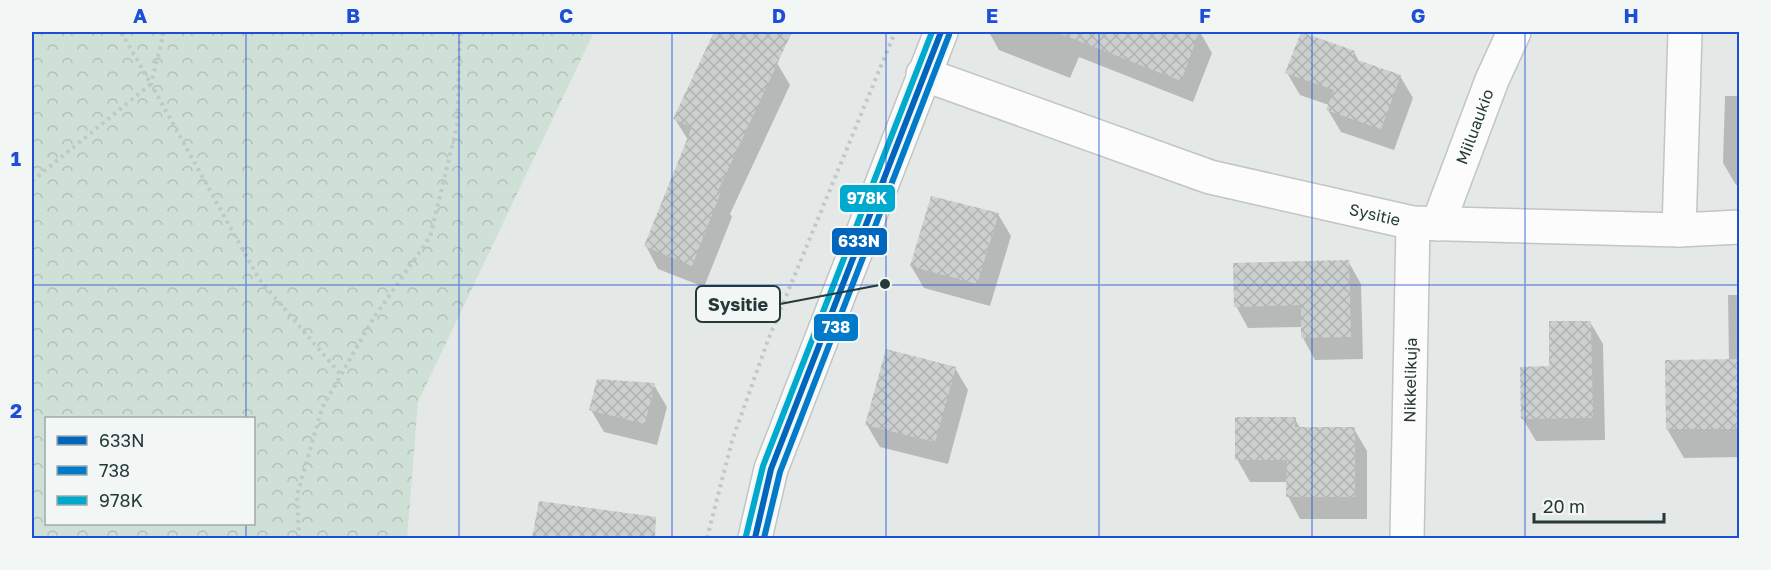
<svg xmlns="http://www.w3.org/2000/svg" width="1771" height="570" viewBox="0 0 1771 570" font-family="'Golos Text',sans-serif">
  <style>
    .forest { fill: url(#forest-crowns); fill-rule: evenodd }
    .shadow { fill: #0003 }
    .building { fill: url(#building-cross-hatch) }
    .lines { fill: none; stroke-linecap: round; stroke-linejoin: round }
    .minor-casing { stroke: #c1c5c4; stroke-width: 36 }
    .tertiary-casing { stroke: #c1c5c4; stroke-width: 36 }
    .path { stroke: #c1c8c8; stroke-width: 4; stroke-dasharray: 3 4.5; stroke-linecap: butt }
    .minor { stroke: #fbfcfb; stroke-width: 33 }
    .tertiary { stroke: #fbfcfb; stroke-width: 33 }
    .bus-1-casing { stroke: #f2f7f6; stroke-width: 10 }
    .bus-2-casing { stroke: #f2f7f6; stroke-width: 10 }
    .bus-3-casing { stroke: #f2f7f6; stroke-width: 10 }
    .bus-1 { stroke: #0065bd; stroke-width: 6 }
    .bus-2 { stroke: #007ac9; stroke-width: 6 }
    .bus-3 { stroke: #00a9ce; stroke-width: 6 }
    .grid { fill: none; stroke: #1d4ed8; stroke-width: 1.5; stroke-opacity: 0.55 }
    .labels { text-anchor: middle; stroke-width: 5; stroke-linejoin: round; paint-order: stroke }
    .street-label { font-size: 16px; fill: #243938; stroke: #f2f7f6 }
    .leader { fill: none; stroke: #243938; stroke-width: 2 }
    .callout-dot { fill: #243938; stroke: #f2f7f6; stroke-width: 2 }
    .callout { fill: #f2f7f6; stroke: #243938; stroke-width: 2 }
    .callout-label { font-size: 18px; text-anchor: middle; font-weight: bold; fill: #243938 }
    .line-badge { stroke: #f2f7f6; stroke-width: 2 }
    .badge-label { font-size: 16px; text-anchor: middle; font-weight: bold; fill: #fff }
    .neatline { fill: none; stroke: #1d4ed8; stroke-width: 2 }
    .grid-label { font-size: 20px; text-anchor: middle; font-weight: bold; fill: #1d4ed8 }
  </style>
  <defs>
    <pattern id="forest-crowns" width="20" height="18" patternUnits="userSpaceOnUse" patternTransform="scale(1.5)"><rect width="20" height="18" fill="#cfe0d7"/><path d="M2 6a3 3 0 1 1 6 0M12 15a3 3 0 1 1 6 0" fill="none" stroke="#b2c1b9"/></pattern>
    <pattern id="building-cross-hatch" width="8" height="8" patternUnits="userSpaceOnUse" patternTransform="scale(1.5)"><rect width="8" height="8" fill="#cbd0cf"/><path d="M0 0l8 8M0 8l8-8" fill="none" stroke="#aeb3b2"/></pattern>
  </defs>
  <rect width="100%" height="100%" fill="#e4e8e7"/>
  <path class="forest" d="M32,32H594L418,402L407,538H32ZM46,418H254V524H46Z"/>
  <g class="shadow">
    <path d="M989,32H1200L1212,53L1193,102L1079,57L1070,78L999,50Z"/>
    <path d="M1354,52L1360,63L1400,76L1413,98L1394,150L1341,132L1328,110L1329,105L1300,95L1287,73Z"/>
    <path d="M777,63L790,85L730,214L732,217L704,287L658,269L646,246L688,140L675,119Z"/>
    <path d="M1725,96H1740V185H1736L1723,163Z"/>
    <path d="M998,214L1011,236L990,306L924,288L911,266Z"/>
    <path d="M1348,261L1361,284L1363,359L1315,360L1303,338L1302,327L1248,328L1236,306Z"/>
    <path d="M1728,295H1740V457L1684,458L1667,429L1729,361Z"/>
    <path d="M1590,322L1603,344L1605,440L1536,441L1523,419L1551,367Z"/>
    <path d="M955,368L968,390L948,464L880,447L867,425Z"/>
    <path d="M654,385L667,407L657,445L604,432L591,410Z"/>
    <path d="M1295,419L1300,428L1354,429L1367,451V519H1300L1288,496V482H1250L1237,459Z"/>
    <path d="M540,502L620,514L634,538H533Z"/>
  </g>
  <g class="building">
    <path d="M714,32H792L717,193L720,194L692,266L644,246L692,127L673,119Z"/>
    <path d="M1062,32H1199L1181,81L1061,34Z"/>
    <path d="M1301,32L1355,51L1352,58L1401,75L1381,129L1326,110L1334,90L1285,73Z"/>
    <path d="M931,196L999,213L977,284L910,266Z"/>
    <path d="M1349,260L1351,337L1301,338V305L1234,307L1233,263Z"/>
    <path d="M1549,321H1591L1593,418L1521,419L1520,367L1549,366Z"/>
    <path d="M886,349L956,367L935,442L865,425Z"/>
    <path d="M1740,359V429H1666L1665,360Z"/>
    <path d="M597,379L655,383L645,424L589,410Z"/>
    <path d="M1235,417H1296L1295,427H1355V497H1286L1287,460H1235Z"/>
    <path d="M539,501L656,517L655,538H532Z"/>
  </g>
  <g class="lines">
    <defs>
      <g id="minor">
        <path id="s1" d="M923,74L1210,177L1413,223L1679,230L1740,227"/>
        <path id="s2" d="M1438,224L1492,80L1514,32"/>
        <path d="M1679,230L1685,32"/>
        <path id="s3" d="M1407,538L1413,223"/>
      </g>
      <path id="tertiary" d="M755,538L771,469L941,32"/>
    </defs>
    <use href="#minor" class="minor-casing"/>
    <use href="#tertiary" class="tertiary-casing"/>
    <g class="path">
      <path d="M164,32L151,84L259,279L341,375"/>
      <path d="M32,181L151,84L121,32"/>
      <path d="M299,538L297,495L322,408L373,319L430,237L457,126L460,32"/>
      <path d="M707,538L732,441L768,340L895,32"/>
    </g>
    <use href="#minor" class="minor"/>
    <use href="#tertiary" class="tertiary"/>
    <defs>
      <path id="bus-1" d="M755,538L771,469L941,32"/>
      <path id="bus-2" d="M764,538L780,472L949,35"/>
      <path id="bus-3" d="M746,536L763,466L932,32"/>
    </defs>
    <use href="#bus-1" class="bus-1-casing"/>
    <use href="#bus-2" class="bus-2-casing"/>
    <use href="#bus-3" class="bus-3-casing"/>
    <use href="#bus-1" class="bus-1"/>
    <use href="#bus-2" class="bus-2"/>
    <use href="#bus-3" class="bus-3"/>
  </g>
  <path class="grid" d="M246,32V418M459,32V538M672,32V538M886,32V538M1099,32V538M1312,32V538M1525,32V538M32,285H1740M246,524V538"/>
  <g class="labels">
    <g class="street-label">
      <text dy="6" stroke="none"><textPath href="#s2" startOffset="104">Miiluaukio</textPath></text>
      <text dy="6" stroke="none"><textPath href="#s1" startOffset="474">Sysitie</textPath></text>
      <text dy="6" stroke="none"><textPath href="#s3" startOffset="158">Nikkelikuja</textPath></text>
    </g>
  </g>
  <path class="leader" d="M885 284L780 304"/>
  <circle class="callout-dot" cx="885" cy="284" r="6"/>
  <rect class="callout" x="696" y="286" width="84" height="36" rx="6"/>
  <g class="callout-label">
    <text x="738" y="311">Sysitie</text>
  </g>
  <g class="line-badge">
    <rect x="839" y="184" width="57" height="29" rx="6" fill="#00a9ce"/>
    <rect x="831" y="227" width="57" height="29" rx="6" fill="#0065bd"/>
    <rect x="813" y="313" width="46" height="29" rx="6" fill="#007ac9"/>
  </g>
  <g class="badge-label">
    <text x="867" y="204">978K</text>
    <text x="859" y="247">633N</text>
    <text x="836" y="333">738</text>
  </g>
  <rect width="1771" height="570" fill="none" stroke="#f2f7f6" stroke-width="66"/>
  <rect x="45" y="417" width="210" height="108" fill="#f2f7f6" stroke="#a0abaa" stroke-width="1.5"/>
  <rect x="57" y="436" width="30" height="9" fill="#0065bd" stroke="#a0abaa" stroke-width="1.5"/>
  <text x="99" y="447" font-size="18" fill="#243938">633N</text>
  <rect x="57" y="466" width="30" height="9" fill="#007ac9" stroke="#a0abaa" stroke-width="1.5"/>
  <text x="99" y="477" font-size="18" fill="#243938">738</text>
  <rect x="57" y="496" width="30" height="9" fill="#00a9ce" stroke="#a0abaa" stroke-width="1.5"/>
  <text x="99" y="507" font-size="18" fill="#243938">978K</text>
  <path d="M1534 513v9h130v-9" fill="none" stroke="#243938" stroke-width="3"/>
  <text x="1543" y="513" font-size="18" fill="#243938" stroke="#f2f7f6" stroke-width="4.5" paint-order="stroke">20 m</text>
  <rect x="33" y="33" width="1705" height="504" class="neatline"/>
  <g class="grid-label">
    <text x="140" y="23">A</text>
    <text x="353" y="23">B</text>
    <text x="566" y="23">C</text>
    <text x="779" y="23">D</text>
    <text x="992" y="23">E</text>
    <text x="1205" y="23">F</text>
    <text x="1418" y="23">G</text>
    <text x="1631" y="23">H</text>
    <text x="16" y="166">1</text>
    <text x="16" y="418">2</text>
  </g>
</svg>
